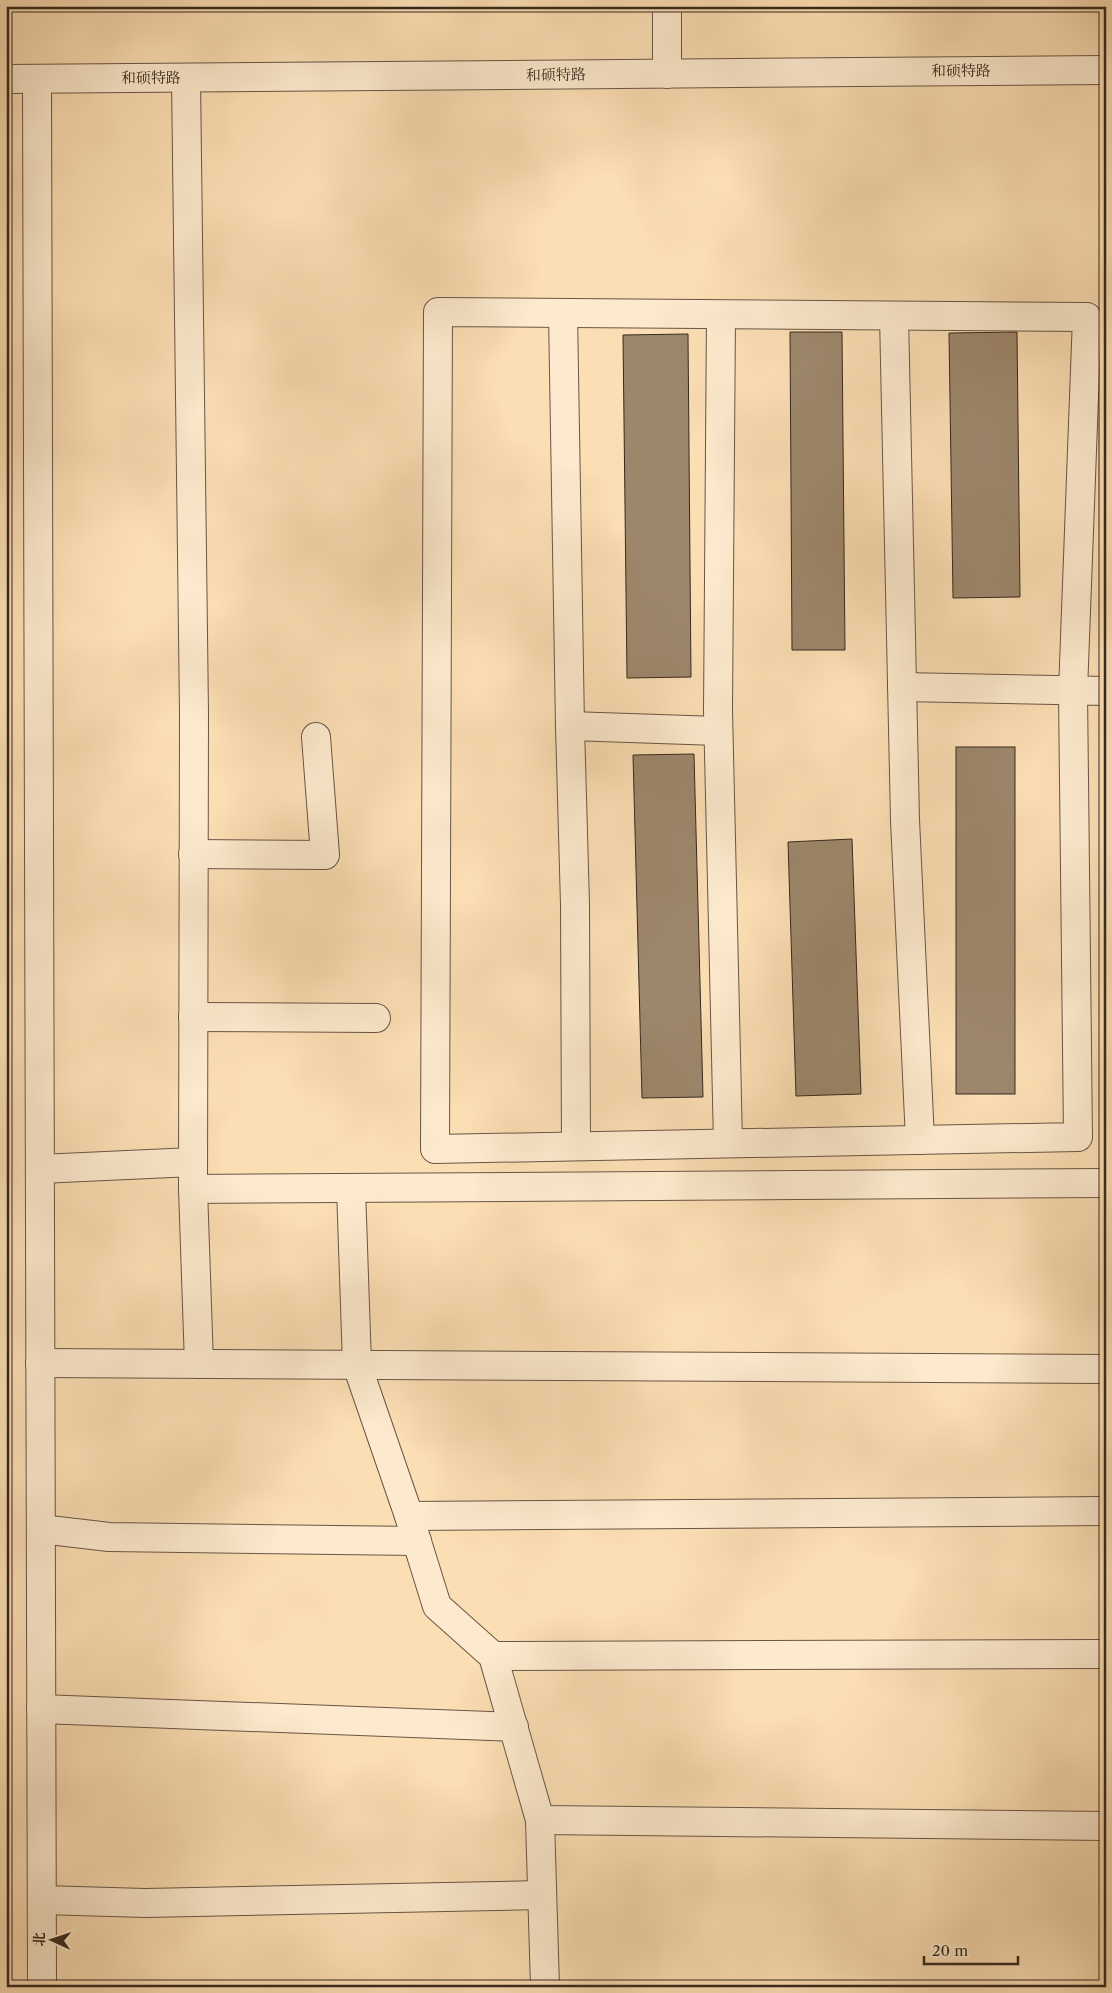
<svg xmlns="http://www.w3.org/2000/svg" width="1112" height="1993" viewBox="0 0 1112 1993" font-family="'Libre Caslon Text','Noto Serif SC',serif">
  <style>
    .building { fill: #9d876c; stroke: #37291e }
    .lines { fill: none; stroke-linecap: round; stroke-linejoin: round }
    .minor-casing { stroke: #685644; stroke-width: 30 }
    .tertiary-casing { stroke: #685644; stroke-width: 30 }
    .minor { stroke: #fdeace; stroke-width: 28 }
    .tertiary { stroke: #fdeace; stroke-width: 28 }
    .labels { text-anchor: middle; stroke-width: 4; stroke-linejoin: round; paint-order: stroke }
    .street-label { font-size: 15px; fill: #37291e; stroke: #fdeace }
  </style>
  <rect width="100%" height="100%" fill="#fcdeb4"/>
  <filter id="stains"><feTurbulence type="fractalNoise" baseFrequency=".004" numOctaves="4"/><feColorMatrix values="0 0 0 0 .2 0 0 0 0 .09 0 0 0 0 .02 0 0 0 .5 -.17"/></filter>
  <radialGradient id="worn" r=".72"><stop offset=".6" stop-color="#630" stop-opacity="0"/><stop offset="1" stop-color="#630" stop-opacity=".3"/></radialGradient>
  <g class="building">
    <path d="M790,332H842L845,650H792Z"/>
    <path d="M1017,332L1020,597L953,598L949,333Z"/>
    <path d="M688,334L691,677L627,678L623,335Z"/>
    <rect x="956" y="747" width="59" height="347"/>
    <path d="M694,754L703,1097L642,1098L633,755Z"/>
    <path d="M852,839L861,1094L796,1096L788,842Z"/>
  </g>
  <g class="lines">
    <defs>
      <g id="minor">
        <path d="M667,74V6"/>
        <path d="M186,78L194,713L193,1189L199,1364"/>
        <path d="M438,312L1087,317L1073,691L1078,1137L435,1149Z"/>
        <path d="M563,313L570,726L575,905L576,1146"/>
        <path d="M721,315L718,710L728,1143"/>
        <path d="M894,316L905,820L920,1140"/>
        <path d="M902,687L1106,691"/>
        <path d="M570,726L718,731"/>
        <path d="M193,854L325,855L316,737"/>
        <path d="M193,1017L376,1018"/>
        <path d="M40,1169L193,1162"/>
        <path d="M351,1188L357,1365L409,1516L437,1606L493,1656L540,1820L545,1987"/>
        <path d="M193,1189L1106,1183"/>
        <path d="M40,1363L1106,1369"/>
        <path d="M409,1516L1106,1511"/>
        <path d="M41,1529L109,1537L417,1541"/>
        <path d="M493,1656L1106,1654"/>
        <path d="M41,1709L514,1727"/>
        <path d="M540,1820L1106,1826"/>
        <path d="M42,1900L145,1903L542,1895"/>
      </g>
      <g id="tertiary">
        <path d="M6,79L1106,70"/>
        <path d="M37,79L42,1987"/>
      </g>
    </defs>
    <use href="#minor" class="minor-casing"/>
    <use href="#tertiary" class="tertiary-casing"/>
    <use href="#minor" class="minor"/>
    <use href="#tertiary" class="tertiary"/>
  </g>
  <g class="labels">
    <g class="street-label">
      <text x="961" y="76">和硕特路</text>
      <text transform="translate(556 75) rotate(-1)" y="5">和硕特路</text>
      <text x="151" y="83">和硕特路</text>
    </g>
  </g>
  <rect width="1112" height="1993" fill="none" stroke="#fcdeb4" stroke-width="25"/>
  <rect x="8" y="8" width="1097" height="1978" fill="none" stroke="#37291e" stroke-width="2.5"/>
  <rect x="12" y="12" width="1087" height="1968" fill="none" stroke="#37291e"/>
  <g transform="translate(52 1940) rotate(273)" stroke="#fdeace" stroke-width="4" paint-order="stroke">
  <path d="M0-4L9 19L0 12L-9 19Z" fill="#37291e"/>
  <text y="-8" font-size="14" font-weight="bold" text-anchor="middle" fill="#37291e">北</text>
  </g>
  <path d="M924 1956v8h94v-8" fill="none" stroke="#37291e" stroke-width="2.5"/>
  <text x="932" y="1956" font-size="15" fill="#37291e" stroke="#fdeace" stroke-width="4" paint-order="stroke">20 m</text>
  <rect width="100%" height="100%" filter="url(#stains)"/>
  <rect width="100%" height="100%" fill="url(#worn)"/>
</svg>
